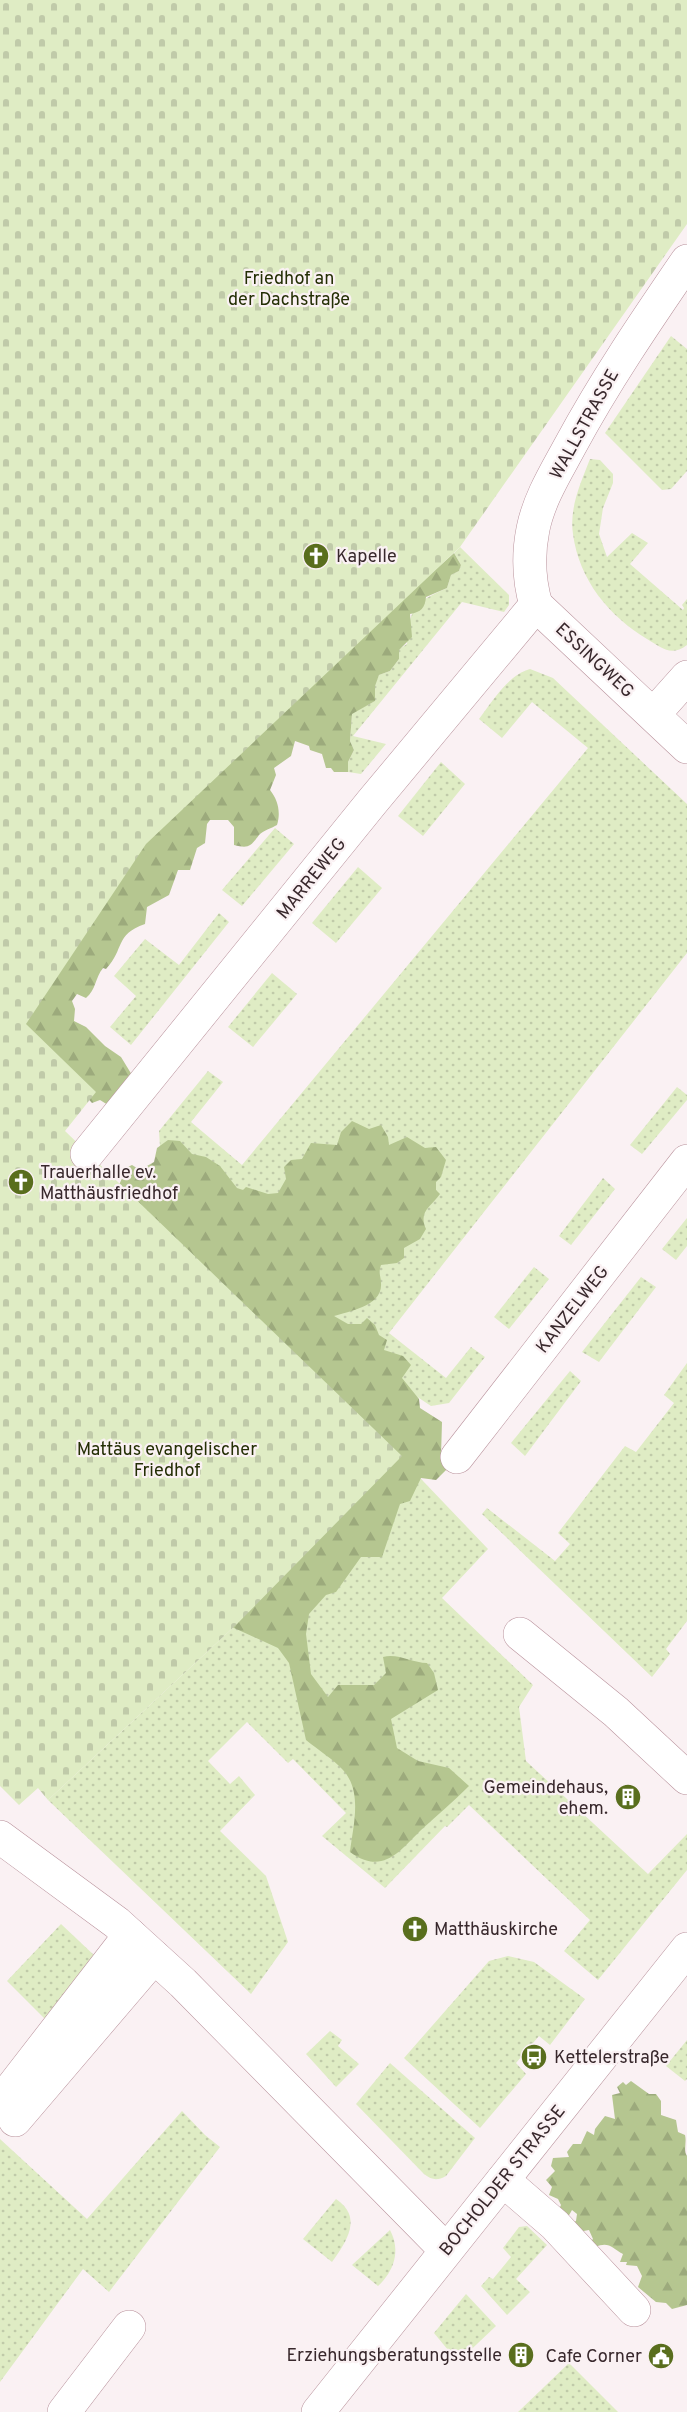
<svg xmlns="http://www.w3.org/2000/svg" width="687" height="2412" viewBox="0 0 687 2412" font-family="Overpass,sans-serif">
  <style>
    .grass { fill: url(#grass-dots) }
    .forest { fill: url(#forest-firs) }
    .cemetery { fill: url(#cemetery-stones) }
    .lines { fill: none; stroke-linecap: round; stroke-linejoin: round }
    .minor-casing { stroke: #b9929c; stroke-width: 34 }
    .major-casing { stroke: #b9929c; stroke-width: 34 }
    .minor { stroke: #fff; stroke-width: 33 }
    .major { stroke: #fff; stroke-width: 33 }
    .labels { text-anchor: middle; stroke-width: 4.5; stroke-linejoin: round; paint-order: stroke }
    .park-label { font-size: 18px; fill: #242f05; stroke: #faf1f3 }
    .street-label { font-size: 18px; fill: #38282c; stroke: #faf1f3 }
    .poi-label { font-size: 18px; fill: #38282c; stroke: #faf1f3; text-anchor: start }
  </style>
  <defs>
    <pattern id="grass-dots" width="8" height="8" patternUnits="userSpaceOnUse" patternTransform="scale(1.5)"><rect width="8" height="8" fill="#dfecc4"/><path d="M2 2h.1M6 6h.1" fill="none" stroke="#c0caa9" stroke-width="1.8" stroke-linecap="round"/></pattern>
    <pattern id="forest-firs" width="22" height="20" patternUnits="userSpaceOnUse" patternTransform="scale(1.5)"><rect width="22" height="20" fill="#b5c690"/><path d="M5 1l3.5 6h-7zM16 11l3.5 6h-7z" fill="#9caa7c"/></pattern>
    <pattern id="cemetery-stones" width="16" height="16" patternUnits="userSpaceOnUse" patternTransform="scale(1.5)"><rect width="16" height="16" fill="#dfecc4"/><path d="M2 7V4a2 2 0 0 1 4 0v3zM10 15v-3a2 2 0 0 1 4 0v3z" fill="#c0caa9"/></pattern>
  </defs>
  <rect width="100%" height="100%" fill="#faf1f3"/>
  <g class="grass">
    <path d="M671,336L687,349V471L671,489L662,490L605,433Z"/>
    <path d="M590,459L600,460L613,474V483L603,508L599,534L607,557L632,533L648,543L630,564L683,610L684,608L682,605L687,599V645C671,657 662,648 647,639C609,616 579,580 573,534C569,508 581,482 590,459Z"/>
    <path d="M460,547L509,595V605L504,612L462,602L353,736L386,744L361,774L348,772V762L354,750L350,741L352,713L375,701L374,686L379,675L390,671L399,659L398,650L407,644C410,608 413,603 447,588L451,575L459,571L461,565L454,553Z"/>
    <path d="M530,669L553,678L687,804V953L389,1333L446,1378L471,1347L485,1357L449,1403L431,1406L413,1394L160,1147L159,1131L208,1071L223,1082L191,1122L242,1165L588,748L532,702L502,738L479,719C492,702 508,675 530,669Z"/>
    <path d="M441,762L465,784L423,836L398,816Z"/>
    <path d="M275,828L294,844L242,906L222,890Z"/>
    <path d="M358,867L382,888L336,943L312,923Z"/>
    <path d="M219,913L229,922L131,1045L110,1027L136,996L114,976L145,939L179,965Z"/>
    <path d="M272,973L297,994L253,1047L228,1027Z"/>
    <path d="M677,1087L687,1095V1100L642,1154L630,1145Z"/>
    <path d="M603,1178L615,1189L571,1245L559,1236Z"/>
    <path d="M687,1218V1246L676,1260L662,1249Z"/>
    <path d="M534,1267L549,1279L509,1329L494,1317Z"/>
    <path d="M641,1277L656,1287L599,1362L582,1352Z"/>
    <path d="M687,1363V1621L666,1649L670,1654L652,1677L482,1514L487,1508L555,1561L570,1544L558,1533L625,1446L636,1452L674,1403L664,1395Z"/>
    <path d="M570,1371L581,1381L525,1456L511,1443Z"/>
    <path d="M402,1459L488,1549L442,1598L533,1685L519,1707L526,1761L648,1874L687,1834V1870L598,1980L564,1951L590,1920L469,1805L447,1827L445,1826L385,1888L322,1836L346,1813L293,1759L288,1763L247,1722L208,1761L230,1784L239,1776L255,1795L220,1831L266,1876L288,1942L251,1994L48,1800L237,1624Z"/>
    <path d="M61,1924L96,1957L48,2022L7,1981Z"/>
    <path d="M508,1956L534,1962L585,1999L550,2045L539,2036L516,2063L526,2074L480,2128L404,2058L489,1961Z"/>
    <path d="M330,2031L342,2040L338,2046L359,2064L336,2087L306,2054Z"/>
    <path d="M687,2040V2079L685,2081L666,2066Z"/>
    <path d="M390,2063L475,2138L446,2176C437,2181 432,2180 424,2174L356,2104Z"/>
    <path d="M182,2111L205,2135L220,2147L109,2292L83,2269L0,2382V2139L87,2219Z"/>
    <path d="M336,2199C363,2217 347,2241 332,2262L303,2239Z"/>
    <path d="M527,2226L547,2245L516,2279L530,2292L507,2315L481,2286L489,2277L493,2279L511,2257L503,2248L519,2227Z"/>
    <path d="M390,2230C401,2251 394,2271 378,2286L352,2265Z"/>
    <path d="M466,2294L496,2326L458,2362L434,2333Z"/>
    <path d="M569,2363L618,2412H518Z"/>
  </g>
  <g class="forest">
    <path d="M454,553L461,565L459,571L451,575L447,588L426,597C425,608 421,612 410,614L412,637L399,650V659L390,671L379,675L375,686V701L352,714L350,741L354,750L348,762V772H334L331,768H326L322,754L310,750L309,746L295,741L291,756L274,768L276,775L270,790C278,800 281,812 277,825C272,828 264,830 259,835C251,846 249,849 234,845V827L228,820H210L207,824L205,843L197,848L190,870H178L169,895L147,907L145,924C114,935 125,949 106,969L103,968C95,978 96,990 86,998L77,994L72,1001L75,1009L74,1021L86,1027L105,1046L121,1057L132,1075L108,1105L100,1100L92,1103L22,1026L129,842L140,835Z"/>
    <path d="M352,1121L369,1129L381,1125L388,1137L389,1145L407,1137L425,1148L436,1147L446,1160L441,1177L436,1182V1190L440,1194C431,1207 418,1211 426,1229L420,1239L404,1248V1258L397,1263L381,1265C378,1274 381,1275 381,1283C383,1306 349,1311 334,1316L348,1324H361L367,1318L375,1325L379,1335L387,1340L384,1350L403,1356L411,1365L402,1378L419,1399L420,1408L442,1422L441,1456L448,1468L436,1480L421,1478L410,1501L400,1504L382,1557H361L336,1592L326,1595L309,1614L306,1634L311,1674L328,1697L338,1685H374L386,1673L383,1657C398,1653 412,1663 427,1663L434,1673L438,1690L391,1719L397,1748L418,1761L449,1768L469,1786C453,1802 436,1816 420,1831C398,1853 382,1875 350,1852C353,1826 363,1792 343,1770C333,1759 318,1750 306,1740L289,1663L278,1648L221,1622L117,1190L122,1178L119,1171L132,1165L140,1170L154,1162L157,1148L168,1140L180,1141L192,1154L206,1157L220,1166L237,1188L243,1190L246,1187L268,1194L278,1193L286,1179L284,1167L291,1160L302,1159L311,1143L337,1145L341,1132Z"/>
    <path d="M631,2081L649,2094H656L661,2101V2115L676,2120L678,2132L685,2135C687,2143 683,2150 687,2156V2305L672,2309L666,2303L656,2302L638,2287L642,2276L637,2266L626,2265L627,2262H620L623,2254C612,2248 609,2241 595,2247L589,2243L593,2239L589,2230L578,2232L572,2223L576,2221L577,2214L572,2210L568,2217L558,2211L561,2205L558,2199L549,2195L552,2187L546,2180L555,2171L551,2166L553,2158L569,2157L567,2152L573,2144H581L587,2131L594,2135L595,2129L605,2116L615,2119L612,2095L620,2093L617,2087L623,2082L626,2085Z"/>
  </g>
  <path class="cemetery" d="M0,0H687V224L460,547L146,844L26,1024L96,1092L65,1131L402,1456L237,1624L48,1800L38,1788L19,1805L0,1786Z"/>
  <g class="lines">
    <defs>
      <g id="minor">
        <path d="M536,605C529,581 528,554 533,529C539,499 556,472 570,446C605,381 646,321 687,261"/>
        <path d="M536,605L687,747"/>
        <path d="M654,714L687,677"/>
        <path d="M87,1154L372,802L536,605"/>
        <path d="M457,1457L687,1161"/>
        <path d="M520,1634L616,1712L687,1778"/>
        <path d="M0,1837L117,1923L183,1983L446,2250"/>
        <path d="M0,2103L130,1935"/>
        <path d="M15,2120L154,1957"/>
        <path d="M503,2180L555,2225L634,2310"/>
        <path d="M64,2412L129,2327"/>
      </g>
      <path id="major" d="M318,2412L687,1949"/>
    </defs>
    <use href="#minor" class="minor-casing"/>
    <use href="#major" class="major-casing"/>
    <use href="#minor" class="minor"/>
    <use href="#major" class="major"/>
  </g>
  <defs>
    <symbol id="church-disc" viewBox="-11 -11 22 22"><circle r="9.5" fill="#596e1d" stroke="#faf1f3"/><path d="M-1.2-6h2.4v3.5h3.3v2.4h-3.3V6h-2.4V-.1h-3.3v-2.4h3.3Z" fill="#fff"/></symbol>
    <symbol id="building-disc" viewBox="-11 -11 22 22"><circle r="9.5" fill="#596e1d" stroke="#faf1f3"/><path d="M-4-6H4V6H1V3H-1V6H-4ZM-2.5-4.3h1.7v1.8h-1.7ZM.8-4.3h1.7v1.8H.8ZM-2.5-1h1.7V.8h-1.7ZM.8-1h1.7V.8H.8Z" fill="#fff"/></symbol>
    <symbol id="bus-disc" viewBox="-11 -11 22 22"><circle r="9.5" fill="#596e1d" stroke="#faf1f3"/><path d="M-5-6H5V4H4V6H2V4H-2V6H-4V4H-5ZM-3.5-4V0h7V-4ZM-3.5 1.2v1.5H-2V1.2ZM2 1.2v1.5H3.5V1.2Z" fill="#fff"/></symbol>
    <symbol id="civic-disc" viewBox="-11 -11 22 22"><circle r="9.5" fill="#596e1d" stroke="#faf1f3"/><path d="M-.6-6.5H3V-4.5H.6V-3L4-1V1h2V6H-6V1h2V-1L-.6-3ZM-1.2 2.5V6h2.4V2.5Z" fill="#fff"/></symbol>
  </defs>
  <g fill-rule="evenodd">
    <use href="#church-disc" x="301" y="541" width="30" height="30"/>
    <use href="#church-disc" x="6" y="1167" width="30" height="30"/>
    <use href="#building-disc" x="613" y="1782" width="30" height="30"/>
    <use href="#church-disc" x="400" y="1914" width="30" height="30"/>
    <use href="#bus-disc" x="519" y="2042" width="30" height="30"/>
    <use href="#building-disc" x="506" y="2340" width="30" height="30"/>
    <use href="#civic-disc" x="646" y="2341" width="30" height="30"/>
  </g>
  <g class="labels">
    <g class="park-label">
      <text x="289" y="284">Friedhof an<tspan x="289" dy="21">der Dachstraße</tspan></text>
      <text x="167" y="1455">Mattäus evangelischer<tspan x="167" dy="21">Friedhof</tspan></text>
    </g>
    <g class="street-label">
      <text transform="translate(584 424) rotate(-61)" y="6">WALLSTRASSE</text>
      <text transform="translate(595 660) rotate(43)" y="6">ESSINGWEG</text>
      <text transform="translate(311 878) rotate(-51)" y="6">MARREWEG</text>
      <text transform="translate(572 1309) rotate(-52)" y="6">KANZELWEG</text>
      <text transform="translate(502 2180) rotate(-51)" y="6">BOCHOLDER STRASSE</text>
    </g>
    <g class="poi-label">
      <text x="336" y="562">Kapelle</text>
      <text x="40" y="1178">Trauerhalle ev.<tspan x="40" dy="21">Matthäusfriedhof</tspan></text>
      <text x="608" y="1793" text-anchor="end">Gemeindehaus,<tspan x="608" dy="21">ehem.</tspan></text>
      <text x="434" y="1935">Matthäuskirche</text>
      <text x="554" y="2063">Kettelerstraße</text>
      <text x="502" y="2361" text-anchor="end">Erziehungsberatungsstelle</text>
      <text x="642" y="2362" text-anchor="end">Cafe Corner</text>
    </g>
  </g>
</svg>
